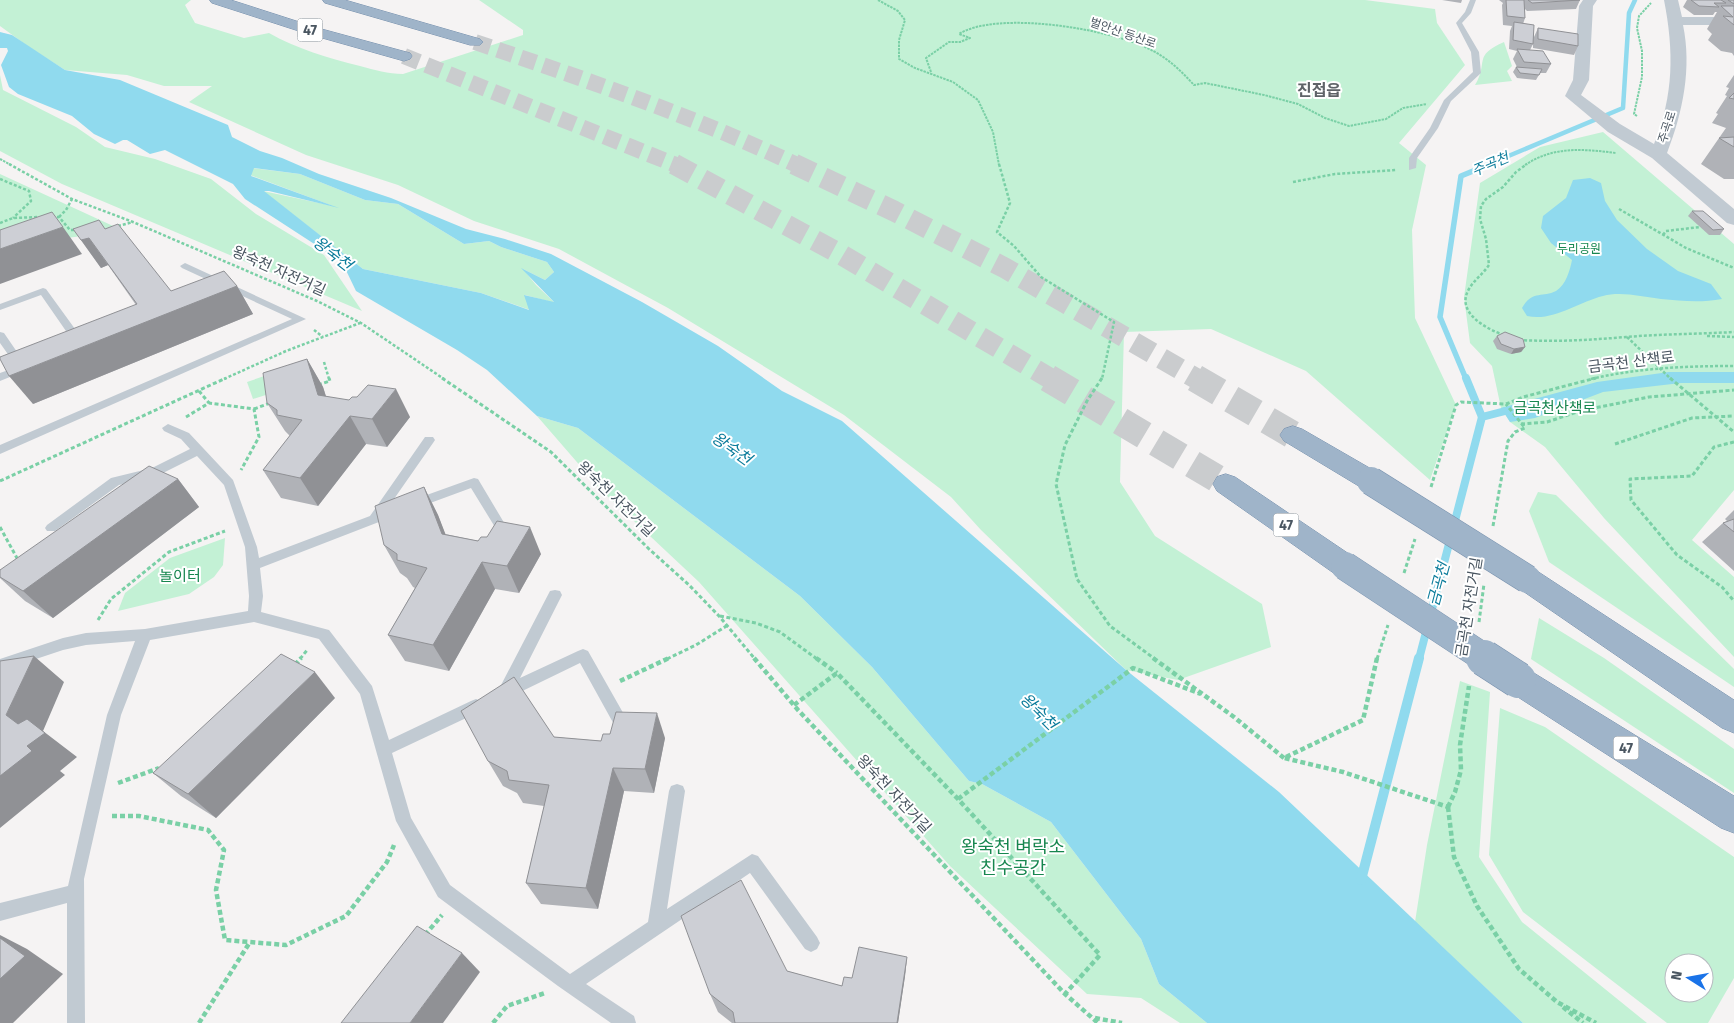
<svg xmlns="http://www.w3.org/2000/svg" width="1734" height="1023" viewBox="0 0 1734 1023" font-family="'Fira Sans','Noto Sans KR',sans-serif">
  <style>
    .green { fill: #c3f1d5; fill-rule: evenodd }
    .water { fill: #90daee; fill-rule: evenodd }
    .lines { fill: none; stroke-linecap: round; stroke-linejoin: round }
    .stream-far3 { stroke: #90daee; stroke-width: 4.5 }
    .stream-far2 { stroke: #90daee; stroke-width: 5.5 }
    .stream-far1 { stroke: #90daee; stroke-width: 8 }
    .stream { stroke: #90daee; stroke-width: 10 }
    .trunk-tunnel-far2 { stroke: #caccce; stroke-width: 16; stroke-dasharray: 16 8; stroke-linecap: butt }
    .trunk-tunnel-far1 { stroke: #caccce; stroke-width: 21; stroke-dasharray: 21 11; stroke-linecap: butt }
    .trunk-tunnel { stroke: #caccce; stroke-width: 28; stroke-dasharray: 28 14; stroke-linecap: butt }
    .trunk-casing { stroke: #7690ad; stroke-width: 1 }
    .path-far3 { stroke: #7ad0a6; stroke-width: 2; stroke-dasharray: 2.5 1; stroke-linecap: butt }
    .path-far2 { stroke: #7ad0a6; stroke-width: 2.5; stroke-dasharray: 3 2; stroke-linecap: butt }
    .path-far1 { stroke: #7ad0a6; stroke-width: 3; stroke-dasharray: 4 2.5; stroke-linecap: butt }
    .path { stroke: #7ad0a6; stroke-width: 4.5; stroke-dasharray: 5 3; stroke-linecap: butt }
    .service { fill: #c1cad2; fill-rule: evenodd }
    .minor { fill: #c1cad2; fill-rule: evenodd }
    .trunk { fill: #9fb4c9; fill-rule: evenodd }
    .trunk-bridge-far1-casing { stroke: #7690ad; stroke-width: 29; stroke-linecap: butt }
    .trunk-bridge-casing { stroke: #7690ad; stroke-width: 37; stroke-linecap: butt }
    .trunk-bridge-far1 { stroke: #9fb4c9; stroke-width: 28 }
    .trunk-bridge { stroke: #9fb4c9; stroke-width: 36 }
    .wall { fill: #b0b2b7 }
    .shaded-wall { fill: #909195 }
    .building { fill: #cdcfd5; stroke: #909195 }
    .labels { text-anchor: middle; stroke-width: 4; stroke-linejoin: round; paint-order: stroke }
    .far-street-label { font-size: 12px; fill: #4a5661; stroke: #fff }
    .far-park-label { font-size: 12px; fill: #17864f; stroke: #fff }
    .shield { fill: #fff; stroke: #808990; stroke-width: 1 }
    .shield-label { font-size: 14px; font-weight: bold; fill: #4a5661 }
    .far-water-label { font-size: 14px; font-style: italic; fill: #0c7c9b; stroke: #fff }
    .street-label { font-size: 15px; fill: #4a5661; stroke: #fff }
    .park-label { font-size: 15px; fill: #17864f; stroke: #fff }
    .far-district-label { font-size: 16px; font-weight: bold; fill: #5f6368; stroke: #fff }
    .water-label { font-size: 16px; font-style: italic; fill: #0c7c9b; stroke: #fff }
    .near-park-label { font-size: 18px; fill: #17864f; stroke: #fff }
  </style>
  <rect width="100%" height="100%" fill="#f5f3f3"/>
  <g class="green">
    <path d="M0,0H191L185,5L195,23L244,38L269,33C297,49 328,58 360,66C375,70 388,74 403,74L523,35V30L479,0H1365L1435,9L1437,23L1465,65L1399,143L1426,165L1412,230L1415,318L1456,405L1430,480L1306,371L1211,329L1124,332L1120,482L1155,536L1262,604L1271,647L1178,680L1126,670L981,530L951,497L844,415L668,308L559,249L474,221L398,185L306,155L189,102L212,86H164L127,75L65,70L29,47L0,26Z"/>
    <path d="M1504,42L1512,66L1507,71L1512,81L1475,85C1489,62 1472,56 1504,42Z"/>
    <path d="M0,75L3,90L76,127L105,147L155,159L211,179L256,214L324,255L362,311L62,184L0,151Z"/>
    <path d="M1603,132L1734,244V490L1692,540L1734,577V657L1604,518L1545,447L1510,422L1501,408L1492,366L1470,343L1464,297L1480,183L1540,147Z"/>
    <path d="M253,168L300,174L365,200L398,204L464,244L489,241L501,247L547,262L554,272L545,280L523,269L536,285L555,303L525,295L530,310L481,293L363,269L263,191L333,206L250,175Z"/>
    <path d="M0,174L124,231L0,246Z"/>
    <path d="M308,361L316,379L253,399L247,382Z"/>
    <path d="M537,416L578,428L800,596L872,667L969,781L982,784L1051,822L1141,939L1159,984L1207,1023H1180L1141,998L1087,994L950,866L699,582L602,491Z"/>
    <path d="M1538,492L1556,495L1734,669V687L1549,562L1529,511Z"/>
    <path d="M225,538L223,565L214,577L189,594L118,611L125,593L170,558Z"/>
    <path d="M1539,618L1604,658L1734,749V793L1531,659Z"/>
    <path d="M1460,681L1490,692L1479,857L1522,922L1647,1023H1523L1415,922L1427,845Z"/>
    <path d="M1500,708L1545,727L1734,857V978L1708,1023H1667L1523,912L1489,855ZM1674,963H1704V993H1674Z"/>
  </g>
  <g class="water">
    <path d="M0,32L12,35L65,70L120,80L228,125L232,137L260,151L282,158L319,174L391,198L466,229L505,239L551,254L642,302L718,346L782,391L842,421L1126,670L1279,792L1523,1023H1207L1159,984L1141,939L1051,822L982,784L969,781L872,667L800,596L578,428L537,416L487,370L457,350L356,291L342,262L245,199L233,184L165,150L150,154L127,140H123L115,144L94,134L72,116L18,94L9,87L1,65L8,51L7,48H0ZM254,168L300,174L365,200L398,204L464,244L489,241L501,247L547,262L554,272L545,280L521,268L554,302L524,295L529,310L481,293L363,269L264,191H269L339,208L251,176Z"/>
    <path d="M1590,178L1601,183L1605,201L1617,220L1647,249L1678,271L1711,284L1722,299C1701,303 1681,301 1661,299C1643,297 1621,291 1603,296C1578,302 1553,322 1527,316L1522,308C1532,290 1542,298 1556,291C1566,285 1570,270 1572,260L1551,243L1541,228L1543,216L1566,198L1573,180Z"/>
    <path d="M1669,372H1734V383H1681L1603,392L1535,418L1510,422L1501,408L1597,382Z"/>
  </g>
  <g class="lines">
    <path class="stream-far3" d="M1487,165L1623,108L1629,13L1635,0"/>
    <path class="stream-far2" d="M1466,379L1440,317L1461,176L1490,164"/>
    <g class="stream-far1">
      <path d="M1466,378L1482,417"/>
      <path d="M1419,659L1482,417L1513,409"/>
    </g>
    <path class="stream" d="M1361,880L1419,658"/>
    <g class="trunk-tunnel-far2">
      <path d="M475,42C584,79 693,116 797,165"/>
      <path d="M404,56L676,165"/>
    </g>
    <g class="trunk-tunnel-far1">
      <path d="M674,164L842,255L1051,379"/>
      <path d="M794,164L894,211L1005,268L1197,379"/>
    </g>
    <g class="trunk-tunnel">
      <path d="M1048,378L1226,484"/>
      <path d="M1195,378L1293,435"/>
    </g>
    <defs>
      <g id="trunk">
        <path d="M210,0H231L318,28L410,53L412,56L410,59L404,61L308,34L212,3Z"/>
        <path d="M323,0H345L480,39L483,42L480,45H470L325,3Z"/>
        <path d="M1293,426L1302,429L1380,474L1384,481L1380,488L1371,491L1362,488L1284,441L1280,435L1284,429Z"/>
        <path d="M1226,474L1235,477L1355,558L1359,566L1355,574L1345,577L1335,574L1217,491L1213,484L1217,477Z"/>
        <path d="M1527,567L1537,571L1734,700V733L1722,728L1517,587L1512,579L1517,571Z"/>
        <path d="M1518,666L1529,670L1734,796V833L1721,828L1507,690L1502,680L1507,670Z"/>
      </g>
    </defs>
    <use href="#trunk" class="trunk-casing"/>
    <g class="path-far3">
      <path d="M878,0L898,11L905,20L899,40V59L915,68L953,82L978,100L993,132L999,165"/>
      <path d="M931,72L926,58L949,42H960L970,38L959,34C997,10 1114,29 1153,51C1169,59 1182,72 1194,85L1205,83L1264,95L1298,104L1325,118L1349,126L1386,119L1403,108L1427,104"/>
      <path d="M1637,116L1634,114L1642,77V51L1637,28L1639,16L1651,3"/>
      <path d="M0,159L11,165"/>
      <path d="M1525,165C1553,146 1584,149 1616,153"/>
    </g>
    <g class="path-far2">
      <path d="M9,164L72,199L133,222L317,301L361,323L444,379"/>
      <path d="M999,164L1010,203L997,232L1014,246L1041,277L1114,322L1102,379"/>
      <path d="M0,179L29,191L31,201L13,218"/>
      <path d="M1293,182L1335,174L1396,170"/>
      <path d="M1619,209L1686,248L1734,268"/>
      <path d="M52,217H59L70,230H77"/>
      <path d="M59,217L66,210L72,199"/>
      <path d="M0,223L13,218L39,217"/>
      <path d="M118,226L133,222"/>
      <path d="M1663,235L1666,231L1700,227"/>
      <path d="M314,330L323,337"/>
      <path d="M1504,335C1486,329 1455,312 1469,289C1474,280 1483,274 1489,265L1486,239L1480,219L1481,206L1486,199L1503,187L1516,172L1527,164"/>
      <path d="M1707,336L1734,337"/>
      <path d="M1627,337L1671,379"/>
      <path d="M1519,340C1556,342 1590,340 1626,337C1662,334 1698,334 1734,332"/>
      <path d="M324,362L329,379"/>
      <path d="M224,379L286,351L360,323"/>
      <path d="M1591,379C1638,368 1685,366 1734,366"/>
    </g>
    <g class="path-far1">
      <path d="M442,378L551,452L649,549L689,585L719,616L755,659"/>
      <path d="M1102,378L1087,401L1065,445L1056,484L1077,579L1110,626L1155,659"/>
      <path d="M1670,378L1734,432"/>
      <path d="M318,385L330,381L329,378"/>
      <path d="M199,391L209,403"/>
      <path d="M254,409L270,403"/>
      <path d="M186,417L209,403L254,409L259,437L241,470"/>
      <path d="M1521,424L1547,422L1580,411L1649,397L1734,390"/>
      <path d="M1734,442L1714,447L1692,476L1630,479L1631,500L1677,555L1722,587L1734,601"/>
      <path d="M1615,444L1692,418L1734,416"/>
      <path d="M0,481L226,378"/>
      <path d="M1431,487L1456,405L1461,402L1506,404L1523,397L1596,378"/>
      <path d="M1493,526L1508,441L1515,432L1525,428L1506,404"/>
      <path d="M0,527L18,560L16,561"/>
      <path d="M1404,573L1415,539"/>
      <path d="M720,616L756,623L780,632L817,659"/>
      <path d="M98,620L111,599L169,552L225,531"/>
      <path d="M1479,622L1484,584"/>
      <path d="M300,659L308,649"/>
      <path d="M667,659L696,645L728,625"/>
      <path d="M1377,659L1388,625"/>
    </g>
    <g class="path">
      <path d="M754,658L798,710L1065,994L1098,1023"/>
      <path d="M816,658L837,673"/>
      <path d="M1153,658L1234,717L1284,758"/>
      <path d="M1377,658L1363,720L1284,758L1343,772L1448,807"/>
      <path d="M295,665L301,658"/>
      <path d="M620,681L669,658"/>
      <path d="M794,705L837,673L958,799L1100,955L1065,994"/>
      <path d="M118,783L159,768"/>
      <path d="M958,799L1133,668L1201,694"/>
      <path d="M1448,807L1455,792L1461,770L1460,745L1469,686"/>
      <path d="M1448,807L1454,857L1477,906L1519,969L1557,1002L1596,1023"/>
      <path d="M112,816H139L208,830L224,850L216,890L225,940L286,945L346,916L387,862L394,845"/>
      <path d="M425,935L442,915"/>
      <path d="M1563,1007L1583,1023"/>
      <path d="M1095,1018L1122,1023"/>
      <path d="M199,1023L250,942"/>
      <path d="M493,1023L507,1006L545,993"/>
    </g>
    <g class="service">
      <path d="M1470,0H1476L1471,13L1462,23L1479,52L1481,73L1451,101L1438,128L1417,158L1416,168L1409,170V158L1430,128L1444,100L1473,72L1471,52L1456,23L1465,12Z"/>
      <path d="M185,263L306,319L0,454V445L292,319L182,268L180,266Z"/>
      <path d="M43,288L46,289L83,340L84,342L83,344H75L41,295L0,310V304Z"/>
      <path d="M0,332L4,333L28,368L27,370L0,381V373L17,367L0,343Z"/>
      <path d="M168,424L189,433L233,480L257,547L259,558L370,516L425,437H433L435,440L433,443L387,509L393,507L397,509L399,512L397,515L260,568L263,596L261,612L329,630L372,686L389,740L471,701L476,699L481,701L483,706L481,711L392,753L411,818L450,885L570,974L648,922L669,791L671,786L677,784L683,786L685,791L667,909L752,854L758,856L817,937L820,943L817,949L811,952L805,949L750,873L586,984L634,1016L636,1023H611L558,986L438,897L396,821L360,694L319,639L254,622L150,640L121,715L84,879L85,1023H67V903L0,921V903L68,886L107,715L135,641L86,645L63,650L0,671V659L63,638L86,633L145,629L248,611L249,596L245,547L224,485L197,456L159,475L119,485L55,531H47L45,528L47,525L111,478L152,468L190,449L181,439L164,431L162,428Z"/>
      <path d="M474,478L478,479L506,526L508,529L506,532H498L471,488L414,509L410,507L408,504L410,501Z"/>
      <path d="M555,590L560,591L562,595L520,678L578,651L583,649L588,651L626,718L629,723L626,728L621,730L616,728L580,663L510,697L505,698L500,697L498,692L500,687L550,591Z"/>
    </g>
    <path class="minor" d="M1583,0H1597L1593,6L1589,80L1581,95L1620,124L1654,144C1674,95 1674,51 1664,0H1678L1682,17H1734V25H1683C1692,68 1683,112 1667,153L1734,209V225L1727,223L1652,158L1608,132L1565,96L1573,80L1579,6Z"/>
    <use href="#trunk" class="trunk"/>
    <defs>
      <g id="trunk-bridge-far1">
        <path d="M1371,481L1527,579"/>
        <path d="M1345,566L1486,659"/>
      </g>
      <path id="trunk-bridge" d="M1484,658L1518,680"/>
    </defs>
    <use href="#trunk-bridge-far1" class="trunk-bridge-far1-casing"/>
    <use href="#trunk-bridge" class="trunk-bridge-casing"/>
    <use href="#trunk-bridge-far1" class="trunk-bridge-far1"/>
    <use href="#trunk-bridge" class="trunk-bridge"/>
  </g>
  <g class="wall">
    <path d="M1442,0H1462L1461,3Z"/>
    <path d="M1499,0H1580L1576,9L1527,11L1525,9V18L1523,24L1534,37L1538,28L1578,46L1574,55L1533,48V44L1530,50L1551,64L1546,73H1540L1536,80L1517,78L1513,72L1516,67H1517L1513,59L1517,51L1509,49L1510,31L1512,26L1503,25L1502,5L1503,3Z"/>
    <path d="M1687,0H1734V56L1732,53L1721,51L1708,40L1712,34L1707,29L1717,12H1715L1713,15H1694L1683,7Z"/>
    <path d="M1734,75V179H1724L1701,164L1726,128L1712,123L1718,114L1716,113L1727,96L1725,95L1729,88L1726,87Z"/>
    <path d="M1692,211L1724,229L1720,235H1709L1688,216Z"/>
    <path d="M73,229H105L171,291L237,286L253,314L33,404L136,305L108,265L101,268Z"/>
    <path d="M1497,336L1525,347L1521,352L1511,354L1497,349L1493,341Z"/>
    <path d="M307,359L323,387L326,396L410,417L387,447L366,444L318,506L281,498L263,470L290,436L285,431L267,403Z"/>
    <path d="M178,479L199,507L53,618L25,601L0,578V570Z"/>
    <path d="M424,487L438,515L445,534L541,554L519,593L495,589L449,671L405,661L388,635L415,588L413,587L407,578L400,573L384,545Z"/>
    <path d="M1734,510V571L1702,542L1723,523L1727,521L1725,519Z"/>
    <path d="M335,698L216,818L181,796L153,773Z"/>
    <path d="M554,737L601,741L665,738L654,793L624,791L598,909L541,904L526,883L544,806L523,803L517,793L503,786L488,761Z"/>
    <path d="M907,957L905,976L898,1023H732L718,1012L710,994L787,971L842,986L852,978Z"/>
  </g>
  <g class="shaded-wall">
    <path d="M63,227L82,254L0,284V249Z"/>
    <path d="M89,238L108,265L101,268L81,240Z"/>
    <path d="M237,286L253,314L33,404L9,376Z"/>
    <path d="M1525,347L1521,352L1511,354L1514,349Z"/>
    <path d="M307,359L323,387L334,423L318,395Z"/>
    <path d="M396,389L410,417L387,447L372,419Z"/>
    <path d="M350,416L366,444L318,506L300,478Z"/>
    <path d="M178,479L199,507L53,618L23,591Z"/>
    <path d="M424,487L438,515L456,561L442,534Z"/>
    <path d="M530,527L541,554L519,593L507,566Z"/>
    <path d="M482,562L495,589L449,671L433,645Z"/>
    <path d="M34,656L64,682L43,731L77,757L60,771L65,775L0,828V776L27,746L6,715Z"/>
    <path d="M315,672L335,698L216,818L188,794Z"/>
    <path d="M657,713L665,738L654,793L645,769Z"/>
    <path d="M613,768L624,791L598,909L586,888Z"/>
    <path d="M0,935L27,949L63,974L13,1023H0Z"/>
    <path d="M462,953L480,972L443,1023H410Z"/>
    <path d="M907,957L905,976L898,1023H897Z"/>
  </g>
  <g class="building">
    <path d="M1506,0H1524L1525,18L1507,16Z"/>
    <path d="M1528,0H1580L1532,3Z"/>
    <path d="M1691,0H1721L1726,3H1714L1719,7L1699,6Z"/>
    <path d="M1728,0H1734V4Z"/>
    <path d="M1721,6H1734V25L1723,16L1733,17Z"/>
    <path d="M1514,22L1534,25L1533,44L1513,40Z"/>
    <path d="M1538,28L1578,34V46L1538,39Z"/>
    <path d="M1517,49L1543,51L1551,64L1524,62Z"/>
    <path d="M1516,67L1542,69L1539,75L1520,73Z"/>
    <path d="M1734,93V99L1729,98Z"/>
    <path d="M1734,137V147L1719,138Z"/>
    <path d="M1692,211H1703L1724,229L1713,230Z"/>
    <path d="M52,212L63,227L0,249V230Z"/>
    <path d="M99,220L105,229L118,224L171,291L224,271L237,286L9,376L0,359V357L137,304L89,238L81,240L73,229Z"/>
    <path d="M1505,332L1523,339L1525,347L1514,349L1501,344L1497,336Z"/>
    <path d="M307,359L318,395L349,400L352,397H357L368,385L396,389L372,419L350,416L300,478L263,470L302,420L277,415V410L267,403L263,373Z"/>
    <path d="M149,466L178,479L23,591L0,577V570Z"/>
    <path d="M424,487L442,534L478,541L481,537H487L497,521L530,527L507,566L482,562L433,645L388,635L427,568L397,560V554L384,545L375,506Z"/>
    <path d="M1734,519V532L1723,523Z"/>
    <path d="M281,654L315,672L188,794L153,773Z"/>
    <path d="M34,656L6,715L18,724L27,719L45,733L27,746L32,751L0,776V661Z"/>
    <path d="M514,677L554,737L601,741L603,734H610L616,712L657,713L645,769L613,768L586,888L526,883L549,785L509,780L507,771L488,761L461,711Z"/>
    <path d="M741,880L787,971L842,986L844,977L852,978L859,947L907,957L897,1023H735L733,1012L710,994L681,916Z"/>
    <path d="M417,926L462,953L410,1023H341Z"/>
    <path d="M0,938L25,956L0,979Z"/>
  </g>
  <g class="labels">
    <g class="far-street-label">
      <text transform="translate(1123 33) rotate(19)" y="4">벌안산 등산로</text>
      <text transform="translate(1667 127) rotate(-72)" y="4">주곡로</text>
    </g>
    <g class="far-park-label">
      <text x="1579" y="253">두리공원</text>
    </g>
    <g class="shield">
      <rect x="297.5" y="18.5" width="25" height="23" rx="4"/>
      <rect x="1273.5" y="513.5" width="25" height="23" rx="4"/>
      <rect x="1613.5" y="736.5" width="25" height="23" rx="4"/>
    </g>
    <g class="shield-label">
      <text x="310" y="35">47</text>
      <text x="1286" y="530">47</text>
      <text x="1626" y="753">47</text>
    </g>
    <g class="far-water-label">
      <text transform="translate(1490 164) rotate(-23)" y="5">주곡천</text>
    </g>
    <g class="street-label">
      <text transform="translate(279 271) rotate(24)" y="5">왕숙천 자전거길</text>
      <text transform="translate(1631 362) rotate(-7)" y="5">금곡천 산책로</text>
      <text transform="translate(616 499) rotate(44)" y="5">왕숙천 자전거길</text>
      <text transform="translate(1469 607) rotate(-81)" y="5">금곡천 자전거길</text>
      <text transform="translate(894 794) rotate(47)" y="5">왕숙천 자전거길</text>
    </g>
    <g class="park-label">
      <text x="1555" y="413">금곡천산책로</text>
      <text x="180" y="581">놀이터</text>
    </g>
    <g class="far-district-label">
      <text x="1319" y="96">진접읍</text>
    </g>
    <g class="water-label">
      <text transform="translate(333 253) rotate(38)" y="6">왕숙천</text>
      <text transform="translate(732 448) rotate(35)" y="6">왕숙천</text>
      <text transform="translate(1438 584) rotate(-75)" y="6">금곡천</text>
      <text transform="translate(1039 711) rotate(45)" y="6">왕숙천</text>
    </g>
    <g class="near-park-label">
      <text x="1013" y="853">왕숙천 벼락소<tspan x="1013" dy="21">친수공간</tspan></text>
    </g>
  </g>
  <g transform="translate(1689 978) rotate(281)"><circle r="24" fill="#ffffff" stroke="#b7bbc0"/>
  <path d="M0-4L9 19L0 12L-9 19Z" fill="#1a73e8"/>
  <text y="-8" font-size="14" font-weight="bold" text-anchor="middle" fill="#4a5661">N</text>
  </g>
</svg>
